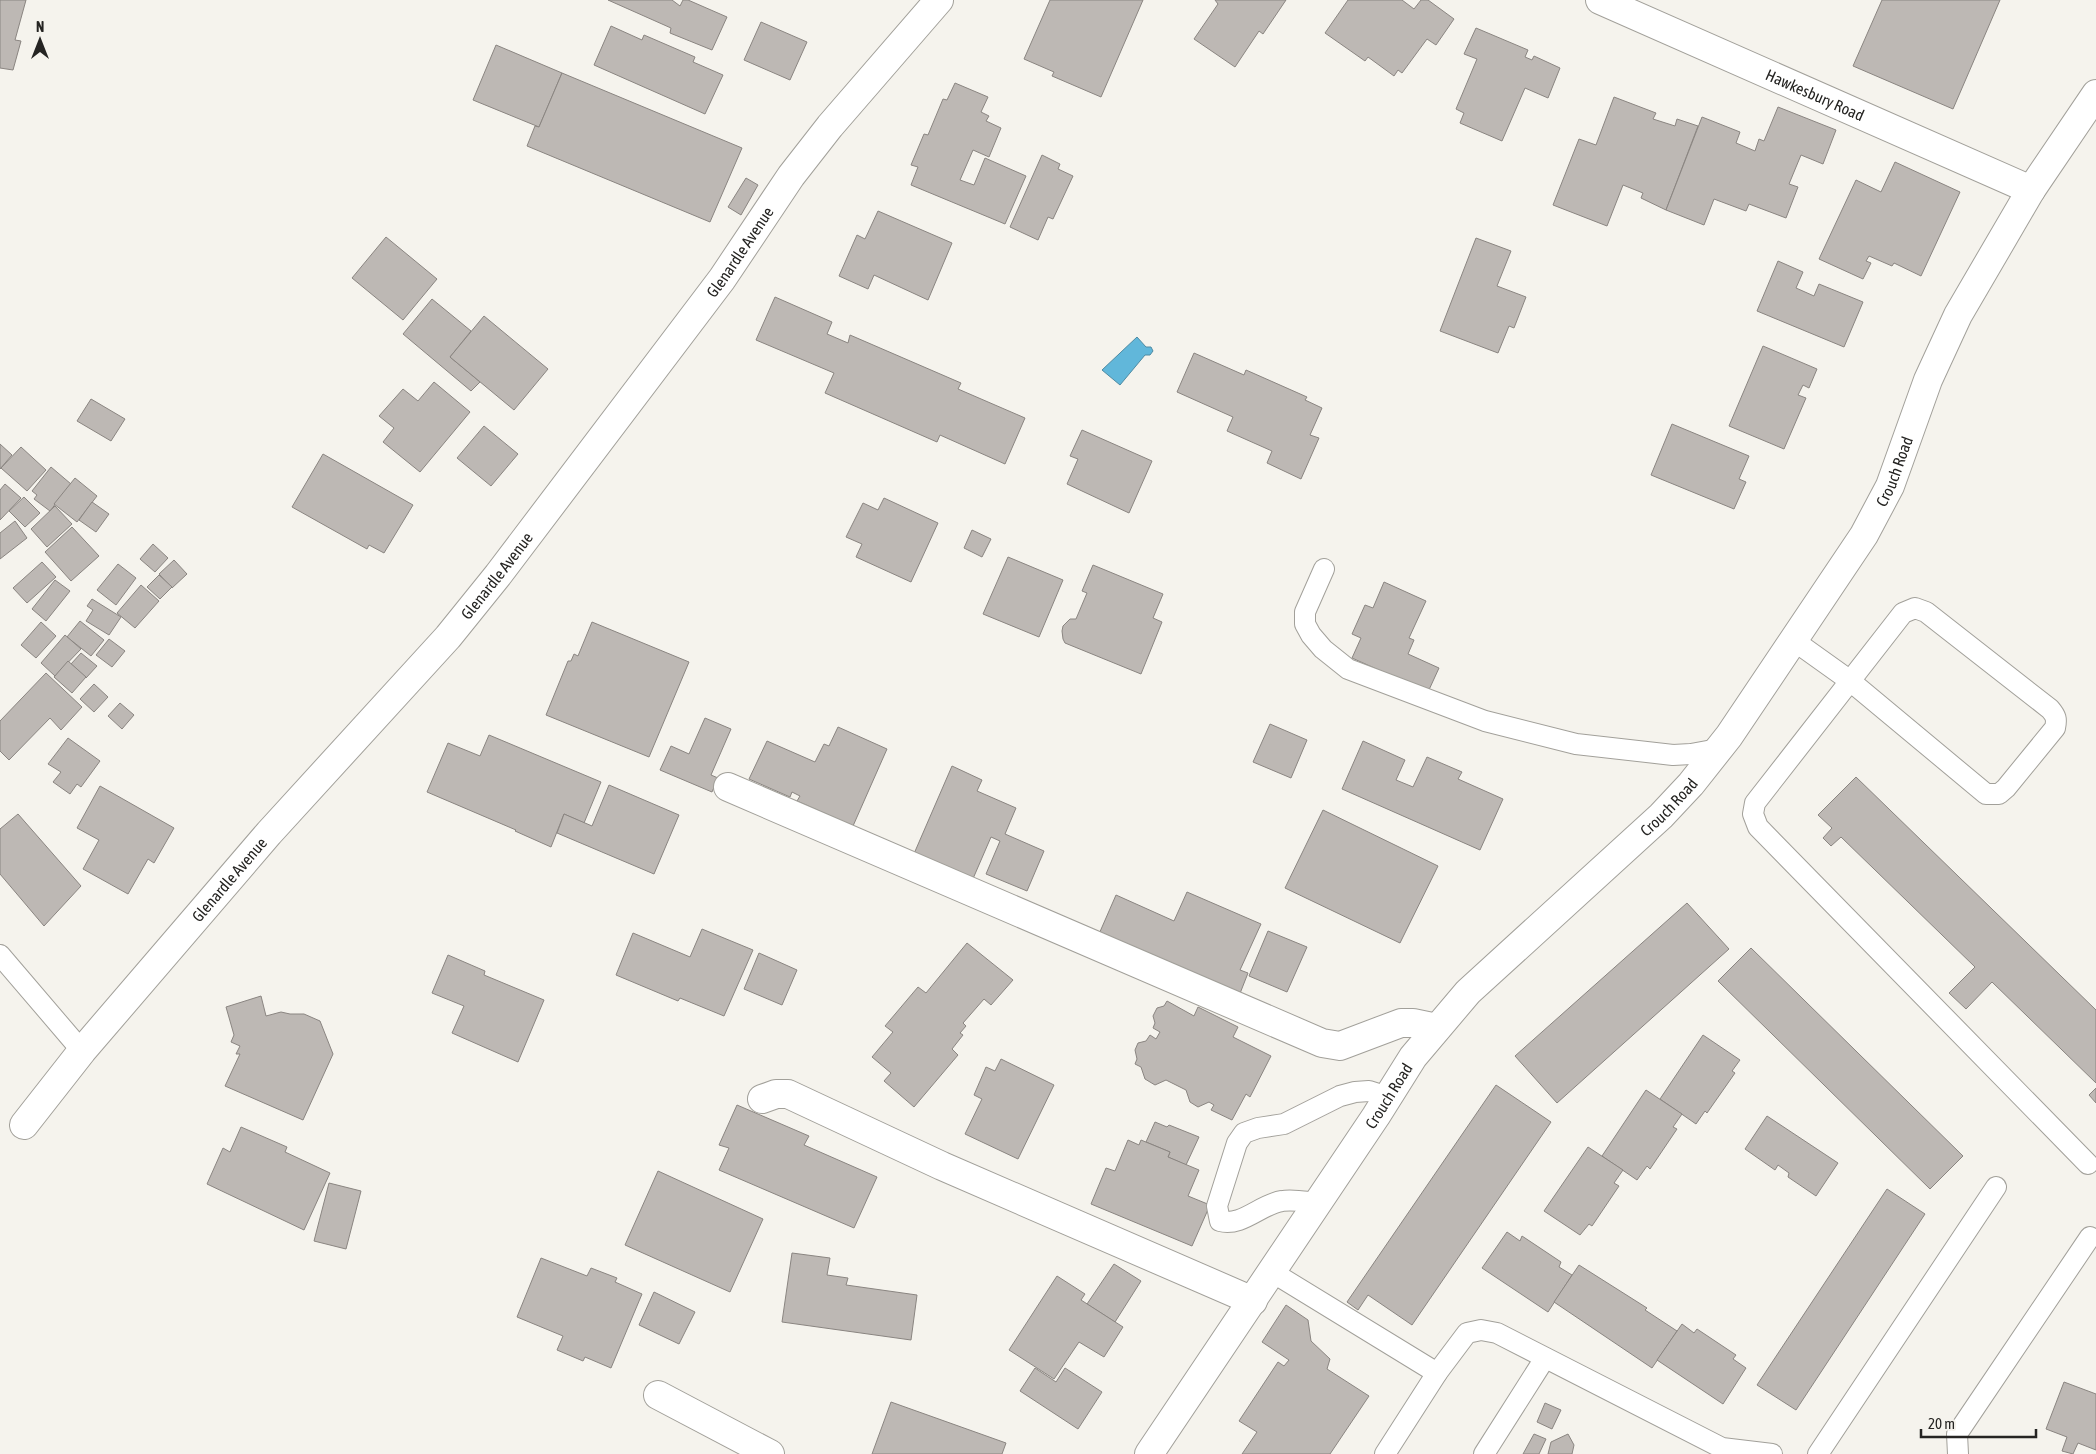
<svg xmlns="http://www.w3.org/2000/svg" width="2096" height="1454" viewBox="0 0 2096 1454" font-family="'Asap Condensed',sans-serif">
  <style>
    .water { fill: #61b7da; stroke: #4f8ba3 }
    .building { fill: #bdb8b4; stroke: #8a8581 }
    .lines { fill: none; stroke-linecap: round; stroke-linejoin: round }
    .service-casing { stroke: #a2a09a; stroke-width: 22 }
    .minor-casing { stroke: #a2a09a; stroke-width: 30 }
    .service { stroke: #fff; stroke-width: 20 }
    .minor { stroke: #fff; stroke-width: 28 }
    .labels { text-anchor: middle; stroke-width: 4; stroke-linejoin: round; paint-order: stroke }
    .street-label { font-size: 16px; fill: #252422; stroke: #f5f3ed }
  </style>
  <rect width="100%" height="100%" fill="#f5f3ed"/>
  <path class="water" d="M1137,337L1146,347H1151L1153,351L1150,355H1145L1120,385L1102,370Z"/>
  <g class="building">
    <path d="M0,0H26L15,40L21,41L13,70L0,68Z"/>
    <path d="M608,0H672L680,6L683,0H688L727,17L712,50L670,33L671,28Z"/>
    <path d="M1050,0H1143L1101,97L1052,76L1054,72L1024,59Z"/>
    <path d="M1215,0H1286L1263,34L1259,31L1235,67L1194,39L1218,4Z"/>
    <path d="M1348,0H1402L1414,9L1421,0H1428L1454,19L1436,45L1427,39L1402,73L1398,70L1394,76L1368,57L1365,61L1325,33Z"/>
    <path d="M1882,0H2000L1953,109L1853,66Z"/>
    <path d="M761,22L807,42L790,80L744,60Z"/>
    <path d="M611,26L642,40L644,35L695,57L693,62L723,75L705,114L594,65Z"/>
    <path d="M1476,28L1528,50L1525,57L1532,60L1534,56L1560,68L1548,98L1525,88L1502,141L1460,123L1464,113L1456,109L1477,59L1464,54Z"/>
    <path d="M496,45L562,73L539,127L473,100Z"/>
    <path d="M562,73L742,148L710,222L527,146L535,126L539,127Z"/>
    <path d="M955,83L988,97L981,112L989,116L986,121L1001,128L989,157L973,150L960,180L974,185L985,158L1026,176L1005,224L911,185L918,167L911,165L924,134L928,135L943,99L947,100Z"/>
    <path d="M1614,97L1656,113L1653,119L1675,126L1677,119L1698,126L1666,210L1641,198L1643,193L1623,185L1607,226L1553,205L1579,139L1596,145Z"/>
    <path d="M1778,107L1836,130L1823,164L1801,155L1789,184L1798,187L1786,218L1749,204L1746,211L1714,199L1704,225L1666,210L1702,117L1740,132L1736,143L1755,151L1759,139L1764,141Z"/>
    <path d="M1042,155L1060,164L1058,169L1073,176L1053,219L1048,217L1038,240L1010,227Z"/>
    <path d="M1895,162L1960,192L1921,276L1894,263L1892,266L1869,256L1866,261L1871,263L1863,279L1819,259L1856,180L1881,192Z"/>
    <path d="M746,178L758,185L741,215L728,207Z"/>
    <path d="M878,211L952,243L928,300L874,275L868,289L839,276L857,235L865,239Z"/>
    <path d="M386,237L437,279L403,320L352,278Z"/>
    <path d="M1476,238L1511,251L1497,286L1526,297L1514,328L1509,326L1498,353L1440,331Z"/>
    <path d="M1778,261L1803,272L1796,288L1814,296L1819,284L1863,302L1844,347L1757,311Z"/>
    <path d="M775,297L832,322L827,334L848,343L850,335L961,383L958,389L1025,418L1005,464L940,435L937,442L825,393L834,373L756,340Z"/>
    <path d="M432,299L471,331L450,357L480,382L471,391L403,334Z"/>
    <path d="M484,316L548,369L514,410L450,357Z"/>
    <path d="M1763,346L1817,369L1809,388L1803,385L1798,395L1806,398L1784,449L1729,426Z"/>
    <path d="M1194,353L1244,375L1246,370L1307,397L1305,400L1322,408L1310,435L1319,438L1301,479L1267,463L1272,451L1227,431L1233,417L1177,392Z"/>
    <path d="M434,382L470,412L420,472L383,442L394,428L379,416L403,389L418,401Z"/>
    <path d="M91,399L125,419L111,441L77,421Z"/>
    <path d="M1672,424L1749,456L1739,479L1746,482L1734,509L1651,475Z"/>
    <path d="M484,426L518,454L491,486L457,458Z"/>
    <path d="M1082,430L1152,461L1129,513L1067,484L1078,459L1070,456Z"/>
    <path d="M0,444L12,455L0,469Z"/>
    <path d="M21,447L46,470L27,491L1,468Z"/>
    <path d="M323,454L413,505L384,553L369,545L367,549L292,507Z"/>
    <path d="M51,467L71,484L50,511L34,499L37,495L32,491Z"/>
    <path d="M75,478L97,496L77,522L54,504Z"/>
    <path d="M5,484L21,498L0,520V490Z"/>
    <path d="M24,497L40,513L25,527L9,511Z"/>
    <path d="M884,498L938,523L911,582L856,557L862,544L846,537L863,503L878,510Z"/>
    <path d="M92,502L109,514L96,532L79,520Z"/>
    <path d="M55,506L72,524L47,547L31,529Z"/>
    <path d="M15,521L27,538L0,559V533Z"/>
    <path d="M72,527L99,556L71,581L45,552Z"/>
    <path d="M972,530L991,539L982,557L964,548Z"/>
    <path d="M153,544L168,558L155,572L140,559Z"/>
    <path d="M1008,557L1063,580L1039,637L983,614Z"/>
    <path d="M174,560L187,574L172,588L159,574Z"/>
    <path d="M42,562L56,577L27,603L13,588Z"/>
    <path d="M118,564L136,578L116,605L97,590Z"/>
    <path d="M1093,565L1163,594L1153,618L1162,622L1141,674L1065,643L1063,639L1062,631L1063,626L1070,619H1076L1087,593L1082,591Z"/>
    <path d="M159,575L172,587L160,599L147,587Z"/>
    <path d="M55,580L70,591L46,621L32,609Z"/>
    <path d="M1384,582L1426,601L1409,638L1414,640L1408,654L1439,668L1428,692L1352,658L1361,638L1352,634L1365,605L1373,608Z"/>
    <path d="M141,585L159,601L135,628L117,613Z"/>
    <path d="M92,599L121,617L109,635L86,621L93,610L87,606Z"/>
    <path d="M80,621L104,640L91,656L67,637Z"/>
    <path d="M41,622L56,636L36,658L21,645Z"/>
    <path d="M592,622L689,662L649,757L546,715L568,661H571L574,654L578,656Z"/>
    <path d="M65,635L81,649L55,676L41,663Z"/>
    <path d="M109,639L125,651L112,667L96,655Z"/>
    <path d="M81,653L97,666L86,678L71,664Z"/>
    <path d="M68,661L86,677L72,693L54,677Z"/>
    <path d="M46,673L82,707L61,730L50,718L9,760L0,751V721Z"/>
    <path d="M94,684L108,697L94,712L80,699Z"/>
    <path d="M120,703L134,715L122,729L108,716Z"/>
    <path d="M705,718L731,729L711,775L718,778L712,792L660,770L671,746L689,754Z"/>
    <path d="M1270,724L1307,740L1291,778L1253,762Z"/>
    <path d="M838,727L887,749L853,826L797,801L800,796L792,792L790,797L749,779L767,741L815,762L824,744L829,746Z"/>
    <path d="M489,735L601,782L584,823L564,814L551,847L515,831L516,830L427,792L448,743L480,756Z"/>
    <path d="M68,738L100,761L81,787L77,784L70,794L53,782L61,772L48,764Z"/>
    <path d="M1363,741L1405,760L1396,780L1413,787L1427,757L1462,772L1458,779L1503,799L1480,850L1342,789Z"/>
    <path d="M952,766L982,780L977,791L1016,808L1005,834L1044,851L1027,891L986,874L1000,841L991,837L972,881L913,856Z"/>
    <path d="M1856,777L2096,1010V1083L1992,982L1966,1009L1949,993L1975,967L1841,837L1831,846L1823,838L1832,828L1818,815Z"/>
    <path d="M609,785L679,815L654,874L557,833L564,814L592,826Z"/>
    <path d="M100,786L174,828L154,863L148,859L128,894L83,869L99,840L77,828Z"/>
    <path d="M1323,810L1438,866L1400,943L1285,888Z"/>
    <path d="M18,814L81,886L44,926L0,874V829Z"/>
    <path d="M1187,892L1261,924L1240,970L1248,973L1239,996L1099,934L1116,895L1174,921Z"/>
    <path d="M1687,903L1729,949L1557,1103L1515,1056Z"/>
    <path d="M702,929L753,950L724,1016L680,998L678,1001L616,975L633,933L690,957Z"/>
    <path d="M1268,931L1307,947L1287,992L1249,976Z"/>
    <path d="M967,943L1013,980L991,1005L984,999L963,1023L966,1026L960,1033L963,1035L952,1049L958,1055L914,1107L884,1081L891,1073L872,1057L893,1032L885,1026L918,987L926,993Z"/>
    <path d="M1751,948L1963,1156L1930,1189L1718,981Z"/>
    <path d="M759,953L797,970L782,1005L744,989Z"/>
    <path d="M448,955L485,971L484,975L544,1000L518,1062L452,1033L464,1006L432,993Z"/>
    <path d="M261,996L266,1016L281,1012L290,1014H304L320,1021L333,1054L303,1120L225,1086L240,1054H236L240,1046L231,1042L234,1035L226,1007Z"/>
    <path d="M1167,1001L1194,1016L1198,1007L1238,1027L1233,1037L1271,1056L1250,1097L1246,1094L1232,1120L1211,1110L1214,1105L1209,1102L1198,1107L1190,1102L1186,1090L1166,1080L1155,1085L1145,1079L1141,1067L1135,1064L1137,1059L1135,1050L1138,1043L1146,1041L1150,1035L1156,1039L1160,1032L1153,1028L1155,1023L1153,1016L1157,1008L1164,1006Z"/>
    <path d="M1703,1035L1740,1060L1732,1071L1735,1073L1707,1113L1705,1111L1696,1124L1660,1099Z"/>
    <path d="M1001,1059L1054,1085L1018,1159L965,1134L982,1099L974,1095L986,1067L995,1071Z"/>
    <path d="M1496,1085L1551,1122L1412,1325L1368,1295L1358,1310L1347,1302Z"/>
    <path d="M2096,1088V1103L2089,1095Z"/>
    <path d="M1646,1090L1682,1114L1673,1127L1677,1129L1650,1169L1647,1166L1637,1180L1602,1156Z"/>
    <path d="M737,1105L809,1136L804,1145L877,1177L854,1228L719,1170L729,1148L719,1145Z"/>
    <path d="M1767,1116L1838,1163L1816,1196L1788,1177L1789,1173L1778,1165L1775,1170L1745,1149Z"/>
    <path d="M1155,1122L1167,1127L1169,1125L1199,1137L1186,1165L1168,1157L1170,1152L1146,1142Z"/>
    <path d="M241,1127L287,1147L285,1152L330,1173L304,1230L207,1184L223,1148L230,1152Z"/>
    <path d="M1128,1140L1139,1145L1141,1140L1170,1152L1168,1157L1199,1170L1188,1196L1210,1205L1192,1246L1091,1204L1106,1168L1115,1171Z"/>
    <path d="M1588,1147L1623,1170L1614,1183L1619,1186L1592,1226L1589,1224L1580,1235L1544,1211Z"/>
    <path d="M658,1171L763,1219L730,1292L625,1245Z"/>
    <path d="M329,1183L361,1191L346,1249L314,1241Z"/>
    <path d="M1887,1189L1925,1214L1796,1410L1757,1385Z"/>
    <path d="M1507,1232L1520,1241L1522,1236L1561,1262L1559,1267L1572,1275L1548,1312L1482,1268Z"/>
    <path d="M792,1253L830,1258L827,1275L848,1278L846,1285L917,1295L911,1340L782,1322Z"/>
    <path d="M541,1258L587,1276L591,1268L617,1278L615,1282L642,1294L611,1368L585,1357L583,1361L557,1350L563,1336L517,1317Z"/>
    <path d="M1114,1264L1141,1281L1115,1322L1087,1304Z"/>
    <path d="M1579,1265L1647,1308L1645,1310L1677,1331L1652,1368L1554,1302Z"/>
    <path d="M1057,1276L1085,1294L1081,1300L1123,1327L1104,1357L1079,1342L1054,1379L1009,1350Z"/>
    <path d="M654,1292L695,1312L679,1344L639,1325Z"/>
    <path d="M1286,1305L1308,1320L1311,1341L1330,1359L1327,1369L1369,1396L1330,1454H1242L1257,1432L1239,1421L1278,1362L1284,1366L1289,1360L1262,1342Z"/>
    <path d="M1682,1324L1694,1333L1697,1329L1736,1355L1733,1359L1746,1368L1723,1404L1657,1360Z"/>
    <path d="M1035,1368L1056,1382L1065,1368L1102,1392L1078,1429L1020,1391Z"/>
    <path d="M2064,1382L2096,1394V1450L2078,1443L2073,1454L2062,1451L2067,1437L2046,1429Z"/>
    <path d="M891,1402L1006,1443L1002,1454H872Z"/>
    <path d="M1545,1403L1561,1410L1552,1429L1537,1422Z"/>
    <path d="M1534,1434L1546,1439L1539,1454H1523Z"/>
    <path d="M1568,1434L1574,1445L1572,1454H1548L1551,1442Z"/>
  </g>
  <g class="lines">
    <defs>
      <g id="service">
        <path d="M1324,569L1305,612V624L1311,635L1323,649L1348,669L1485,721L1576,744L1673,755L1691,754L1718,749"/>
        <path d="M1793,640L1849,680L1986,794H1999L2006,788L2055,728C2057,719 2056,716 2050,709L1926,612L1915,608L1903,613L1755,803L1753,814L1758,827L2088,1164"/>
        <path d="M0,955L82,1051"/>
        <path d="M1318,1203C1307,1202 1293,1199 1282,1201C1261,1204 1242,1227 1220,1221L1217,1206L1237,1143L1244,1133L1258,1128L1284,1124L1340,1096L1355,1092L1369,1091L1388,1097"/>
        <path d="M1272,1272L1437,1373"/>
        <path d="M1385,1454L1437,1373L1467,1333L1481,1330L1497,1333L1722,1448L1772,1454"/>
        <path d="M1484,1454L1545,1358"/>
        <path d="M1818,1454L1996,1187"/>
        <path d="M1958,1454L1957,1434L2090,1237"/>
      </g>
      <g id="minor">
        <path id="s1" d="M1600,0L2031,190"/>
        <path d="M728,787L1322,1043L1340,1046L1401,1023H1413L1437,1028"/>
        <path d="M762,1099L776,1094H788L942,1166L1253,1301"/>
        <path id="s2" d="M24,1125L82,1051L269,833L448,637L498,575L722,279L791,176L830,126L939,0"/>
        <path d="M658,1395L770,1454"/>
        <path id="s3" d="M1149,1454L1376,1116L1413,1057L1468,992L1661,816L1691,784L1729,736L1864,535L1890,486L1928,380L1958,315L2031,190L2096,94"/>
      </g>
    </defs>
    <use href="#service" class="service-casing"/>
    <use href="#minor" class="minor-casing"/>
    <use href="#service" class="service"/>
    <use href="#minor" class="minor"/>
  </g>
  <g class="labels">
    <g class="street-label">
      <text dy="6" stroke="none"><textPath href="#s1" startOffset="235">Hawkesbury Road</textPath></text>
      <text dy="6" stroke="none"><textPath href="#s2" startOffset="1130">Glenardle Avenue</textPath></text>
      <text dy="6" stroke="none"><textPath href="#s3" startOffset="1241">Crouch Road</textPath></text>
      <text dy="6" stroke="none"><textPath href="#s2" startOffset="725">Glenardle Avenue</textPath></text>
      <text dy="6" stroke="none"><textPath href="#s3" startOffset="835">Crouch Road</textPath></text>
      <text dy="6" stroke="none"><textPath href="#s2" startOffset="320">Glenardle Avenue</textPath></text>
      <text dy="6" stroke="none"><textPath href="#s3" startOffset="431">Crouch Road</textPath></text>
    </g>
  </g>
  <g transform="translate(40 40)" stroke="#f5f3ed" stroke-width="4" paint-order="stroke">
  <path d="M0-4L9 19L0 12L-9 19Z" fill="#252422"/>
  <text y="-8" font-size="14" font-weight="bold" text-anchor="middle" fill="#252422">N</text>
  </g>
  <path d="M1921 1429v8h115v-8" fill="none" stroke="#252422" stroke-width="2.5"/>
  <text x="1928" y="1429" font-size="15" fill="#252422" stroke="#f5f3ed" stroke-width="4" paint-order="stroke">20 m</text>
</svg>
